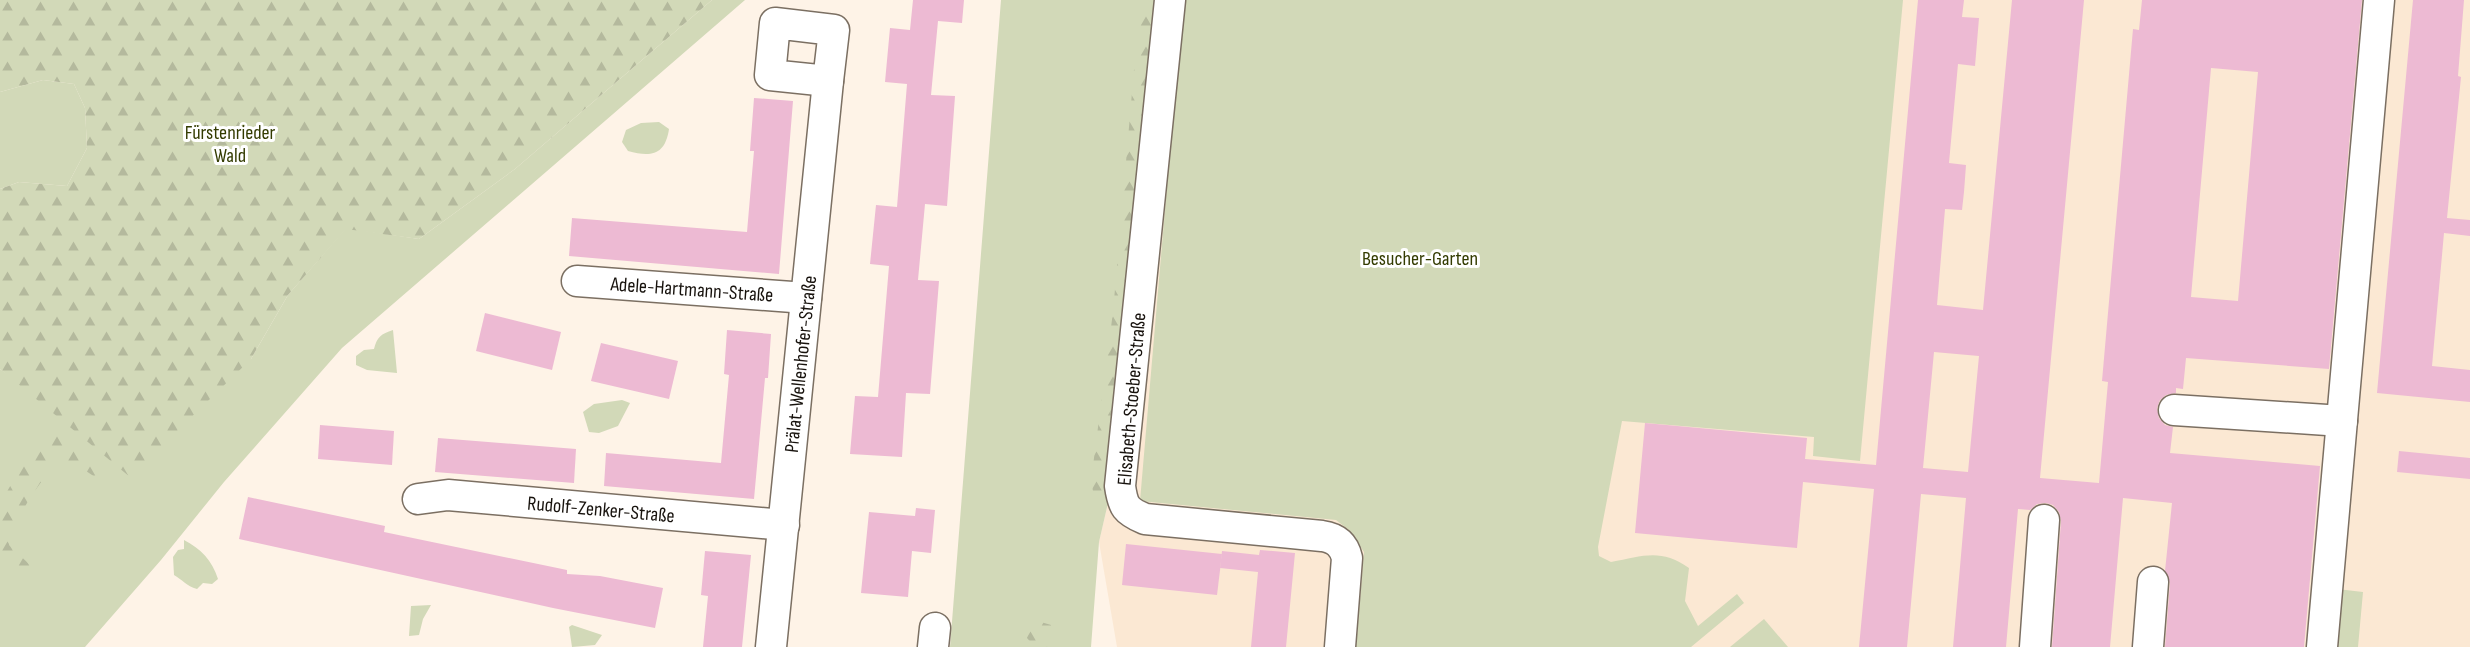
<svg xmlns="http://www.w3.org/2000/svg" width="2470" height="647" viewBox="0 0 2470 647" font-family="'Sofia Sans Condensed',sans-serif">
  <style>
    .built { fill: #fbe8d3 }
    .green { fill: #d2d9b8 }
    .forest { fill: url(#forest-firs) }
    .building { fill: #edbad3; fill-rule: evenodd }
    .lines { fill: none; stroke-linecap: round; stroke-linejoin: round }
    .minor-casing { stroke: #7b6f62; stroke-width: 33 }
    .minor { stroke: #fff; stroke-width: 30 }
    .labels { text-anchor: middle; stroke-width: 6; stroke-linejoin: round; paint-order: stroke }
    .park-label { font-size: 20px; fill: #333b00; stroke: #fff }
    .street-label { font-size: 20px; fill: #17120d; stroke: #fff }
  </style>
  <defs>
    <pattern id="forest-firs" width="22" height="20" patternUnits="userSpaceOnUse" patternTransform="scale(1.5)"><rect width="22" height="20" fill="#d2d9b8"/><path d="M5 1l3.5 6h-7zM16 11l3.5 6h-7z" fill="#b4b99d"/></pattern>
  </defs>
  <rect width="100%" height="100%" fill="#fef3e7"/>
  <path class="built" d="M1161,0H2470V647H1117L1099,542L1107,507Z"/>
  <g class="green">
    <path d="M712,0H745L342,348L224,482L161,560L85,647H0V369L7,374L251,359L288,295L346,228L419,239L515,169Z"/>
    <path d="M1001,0H1161L1108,503L1099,542L1091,647H950Z"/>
    <path d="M1183,0H1903L1860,461L1813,456L1814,437L1622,421L1598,547L1599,556L1611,562C1643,556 1661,548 1689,568L1685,601L1698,626L1737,594L1744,603L1691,647H1356L1364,552L1349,530L1336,520L1140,501Z"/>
    <path d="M43,80L74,84L85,108L87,148L67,186L19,182L0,189V92Z"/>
    <path d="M659,122L669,129C665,156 650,157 628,151L622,142L626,130L641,123Z"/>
    <path d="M393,330L397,373L367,370L356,365V356L364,350L374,349C377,337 381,334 393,330Z"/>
    <path d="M622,400L630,403L618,426L599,433L589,432L583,412L594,404Z"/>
    <path d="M184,540C201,549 212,560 218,579L212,584L203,583L197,589C186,586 183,580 174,575L173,557L178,550L184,549Z"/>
    <path d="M2337,589L2363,592L2358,647H2332Z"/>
    <path d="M431,605L423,619L419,635L409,636L411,606Z"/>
    <path d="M1764,619L1788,647H1730Z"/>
    <path d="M572,625L602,635L595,645L572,647L569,627Z"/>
  </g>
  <g class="forest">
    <path d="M0,0H712L515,169L419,239L346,229L288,295L251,359L130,477L0,369V189L19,182L67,186L87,148L85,108L74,84L43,80L0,92Z"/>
    <path d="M1140,0H1161L1107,507L1097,511L1091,481L1113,312Z"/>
    <path d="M46,431C67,432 88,457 100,472L95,477L83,469L57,461C37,487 17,513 9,545L30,565L32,575L21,574L3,569L0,570V504L34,444Z"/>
    <path d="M1041,622L1051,625L1052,637L1047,647H1035L1027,638L1028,629Z"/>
  </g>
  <g class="building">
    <path d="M913,0H964L962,23L938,21L931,95L955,96L947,206L925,204L918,280L939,281L930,394L906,393L902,457L850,454L855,396L878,397L889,266L870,264L876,205L897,207L907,84L885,82L890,28L910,30Z"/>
    <path d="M1918,0H1964L1962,17L1979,18L1975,66L1958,64L1949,163L1966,165L1964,192L1962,210L1945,209L1937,305L1983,310L2012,0H2084L2040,478L2099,483L2108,382L2102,381L2133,29L2139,30L2142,0H2362L2329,369L2186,358L2183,389L2176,388V393L2166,395L2160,400L2157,408L2159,418L2165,425L2173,427L2170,453L2320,466L2304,647H2165L2170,583L2165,571L2172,503L2123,498L2110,647H2052L2061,521L2059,512L2053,505L2046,503L2037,504L2030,510L2018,509L2006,647H1953L1966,498L1921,494L1907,647H1859L1874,489L1803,482L1797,548L1635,533L1645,423L1807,438L1805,459L1876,465ZM2211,68L2258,72L2238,301L2191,297ZM1934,352L1979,356L1968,472L1923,468Z"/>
    <path d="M2413,0H2464L2458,76L2461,77L2447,218L2470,220V236L2444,233L2432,366L2470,370V402L2377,393Z"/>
    <path d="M754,98L793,101L779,274L569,256L572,218L747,232L754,151H750Z"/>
    <path d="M485,313L561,332L552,370L476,351Z"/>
    <path d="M727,330L771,334L768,378H765L754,499L604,486L606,453L721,463L729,375L724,374Z"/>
    <path d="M601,343L678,361L669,399L591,381Z"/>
    <path d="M320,425L394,431L392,465L318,459Z"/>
    <path d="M438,438L576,449L574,483L435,472Z"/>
    <path d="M2399,451L2470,458V479L2397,472Z"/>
    <path d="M248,497L385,526L384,532L567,570V574L600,576L663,588L655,628L553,608L239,539Z"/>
    <path d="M916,508L935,510L931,553L912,551L908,597L861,593L869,512L915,516Z"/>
    <path d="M1126,544L1222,554L1217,595L1122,585Z"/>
    <path d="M1260,550L1295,553L1286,647H1251L1258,572L1220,568L1222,551L1259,555Z"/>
    <path d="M705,551L751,555L742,647H703L708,596L701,595Z"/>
  </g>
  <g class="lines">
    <defs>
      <g id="minor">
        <path d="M1170,0L1120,486C1123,507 1126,511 1145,519L1322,536C1336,538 1344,545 1347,558L1340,647"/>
        <path d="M775,23L834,30L828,81L770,75Z"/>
        <path d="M577,281L806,298"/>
        <path d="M2174,410L2342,421"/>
        <path d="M418,499L448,495L784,525"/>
        <path d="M771,647L828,81"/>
        <path d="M933,647L935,628"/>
        <path d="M2035,647L2044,520"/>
        <path d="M2148,647L2153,582"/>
        <path d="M2322,647L2379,0"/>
      </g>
    </defs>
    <use href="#minor" class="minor-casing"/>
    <use href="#minor" class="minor"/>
  </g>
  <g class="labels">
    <g class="park-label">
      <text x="230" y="139">Fürstenrieder<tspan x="230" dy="23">Wald</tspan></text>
      <text x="1420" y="265">Besucher-Garten</text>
    </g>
    <g class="street-label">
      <text transform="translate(692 289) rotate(4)" y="7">Adele-Hartmann-Straße</text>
      <text transform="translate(800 364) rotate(-84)" y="7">Prälat-Wellenhofer-Straße</text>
      <text transform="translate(1131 399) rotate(-85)" y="7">Elisabeth-Stoeber-Straße</text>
      <text transform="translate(601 509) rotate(5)" y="7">Rudolf-Zenker-Straße</text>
    </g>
  </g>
</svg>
